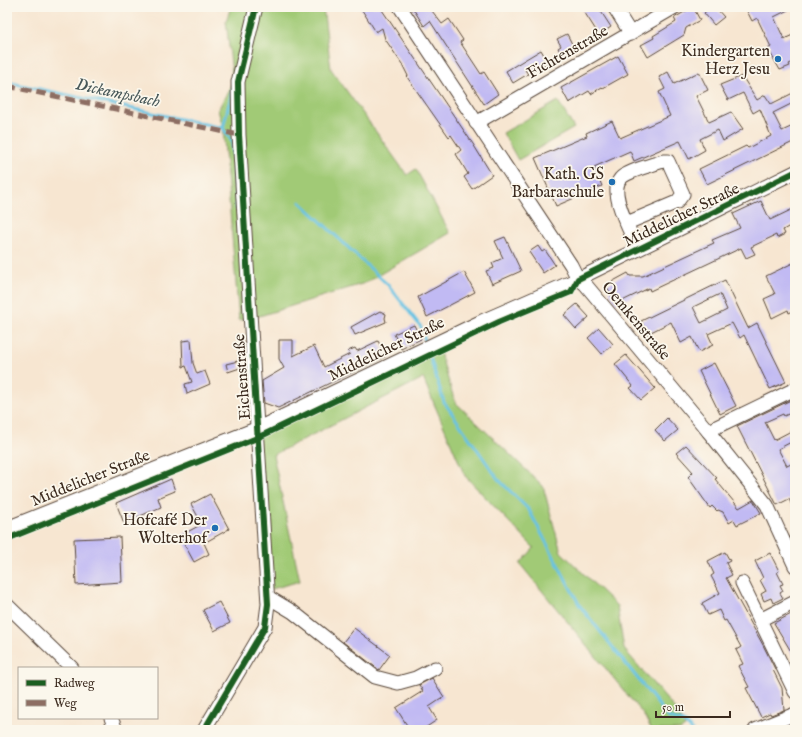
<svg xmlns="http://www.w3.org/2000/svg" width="802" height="737" viewBox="0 0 802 737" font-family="'IM FELL English',serif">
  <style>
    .green { fill: #a1ca76; stroke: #6e7a4a }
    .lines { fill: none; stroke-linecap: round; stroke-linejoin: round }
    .stream { stroke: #66c3e4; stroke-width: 3 }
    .building { fill: #c1baf3; fill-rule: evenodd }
    .minor-casing { stroke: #574639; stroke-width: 15 }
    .minor { stroke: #fff; stroke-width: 13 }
    .quiet { stroke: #8d6e63; stroke-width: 5; stroke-dasharray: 10 5; stroke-linecap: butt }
    .cycleway-casing { stroke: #fbf7ec; stroke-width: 8 }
    .cycleway { stroke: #1b5e20; stroke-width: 6 }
    .poi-dot { fill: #1f6fb2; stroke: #fbf7ec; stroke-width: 1.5 }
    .labels { text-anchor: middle; stroke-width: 3.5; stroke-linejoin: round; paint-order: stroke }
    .poi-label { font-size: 16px; fill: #3b2a1e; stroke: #fbf7ec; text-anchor: end }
    .street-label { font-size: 16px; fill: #3b2a1e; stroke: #fbf7ec }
    .water-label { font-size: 17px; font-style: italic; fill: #485859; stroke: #fbf7ec }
  </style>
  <rect width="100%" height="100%" fill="#fbf7ec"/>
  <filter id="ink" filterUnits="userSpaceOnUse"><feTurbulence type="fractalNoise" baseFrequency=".025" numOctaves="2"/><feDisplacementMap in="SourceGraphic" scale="8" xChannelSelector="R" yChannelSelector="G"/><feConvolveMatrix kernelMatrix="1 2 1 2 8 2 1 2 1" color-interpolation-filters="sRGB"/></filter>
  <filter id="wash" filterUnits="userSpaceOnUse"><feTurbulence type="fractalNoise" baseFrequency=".012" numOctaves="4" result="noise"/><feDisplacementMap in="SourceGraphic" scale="16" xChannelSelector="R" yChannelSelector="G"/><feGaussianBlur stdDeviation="0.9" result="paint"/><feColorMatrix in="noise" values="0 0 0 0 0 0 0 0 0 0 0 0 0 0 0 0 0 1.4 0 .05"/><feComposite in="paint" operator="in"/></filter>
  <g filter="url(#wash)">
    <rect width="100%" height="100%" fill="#f7e6d1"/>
    <g class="green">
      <path d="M231,7H323L331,69L407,175L416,169L450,233L365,283L253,318L239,320L223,128L218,110L233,81L226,21Z"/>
      <path d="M558,101L574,128L518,160L503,133Z"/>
      <path d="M437,343L455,402L543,486L561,552L617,606L624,649L679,714L685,727L680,730H652L643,714L520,564L534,548L465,476L423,378L273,455L300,581L268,590L250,437Z"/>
    </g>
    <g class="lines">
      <g class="stream">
        <path d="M7,82L223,128"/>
        <path d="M233,87L223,128L232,142L237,209"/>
        <path d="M300,202L389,286L421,327L426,344"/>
        <path d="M428,351L444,402L498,479L529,510L580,606L669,718L683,722L692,730"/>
      </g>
    </g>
    <g id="blocks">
      <g class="building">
        <path d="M360,7H380L473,144L492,175L472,189L464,177L468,174L456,154L461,150L451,135L449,137L407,77L408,76L402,64L385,39L382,28L376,32Z"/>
        <path d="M412,7H429L442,24L449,19L463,40L460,42L481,74L484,72L498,94L484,104L430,21L424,26Z"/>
        <path d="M587,7H598L611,27L599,35L583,10Z"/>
        <path d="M693,7L700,20L686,28L684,35L648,57L641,45L654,38L653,36L676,22L674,18Z"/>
        <path d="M711,7H715L724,17L714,25L704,13Z"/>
        <path d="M745,7H794L774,17L784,39L795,34V61L789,64L790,66L780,70L768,49L771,47L757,18L752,21Z"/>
        <path d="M567,34L574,48L562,55L558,48L561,46L557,39Z"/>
        <path d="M541,50L548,62L536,70H525L528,74L513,83L506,71Z"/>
        <path d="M618,56L628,74L603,88L602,87L591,94L589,91L569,103L561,88Z"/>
        <path d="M668,72L674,84L699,72L708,90L696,96L709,122L731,112L743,129L723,141L718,130L700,139L705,150L689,159L680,141L634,161L630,151L594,167L602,186L556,206L535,158L587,136L586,133L612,121L620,138L670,116L659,92L665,89L659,77Z"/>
        <path d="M742,76L757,100L765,95L771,104L795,92V102L773,113L782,131L795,125V141L707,184L699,169L746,146L748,148L771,136L760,109L753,113L743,93L728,100L720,85Z"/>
        <path d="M761,201L770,220L795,208V223L783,230L785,234L777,238L776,235L751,247L755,254L746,258L741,248L650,291L649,288L616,304L606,285L628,273L630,276H643L714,243L712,240L740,228L733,214Z"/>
        <path d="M505,237L521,271L492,284L486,271L494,268L492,263L503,258L495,241Z"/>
        <path d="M538,246L542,252L545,250L555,265L543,273L529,252Z"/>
        <path d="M795,262V310L789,313L788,310L772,318L764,299L775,294L766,276Z"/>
        <path d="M464,272L475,292L427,317L418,297Z"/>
        <path d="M725,280L748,328L757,323L786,382L770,389L744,335L740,338L732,323L708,334L713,345L699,352L692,337L681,343L671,322L647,334L641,321ZM720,294L727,310L701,323L693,307Z"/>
        <path d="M577,304L589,317L576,329L564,315Z"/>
        <path d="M380,311L386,314L385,318L386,322L355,335L351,327Z"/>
        <path d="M414,325L421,339L401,349L394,334Z"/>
        <path d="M599,328L613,344L602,354L588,338Z"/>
        <path d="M191,340L193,363L197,374L205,371L210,384L187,394L185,384L192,382L186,366L183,367L182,341Z"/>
        <path d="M279,340H293V356L314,346L324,367L350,354L348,351L355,348L357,351L378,341L386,356L278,408L264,403L262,381L284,368L279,359Z"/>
        <path d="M626,355L655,388L641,400L630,388L633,386L615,364Z"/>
        <path d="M238,361L240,368L228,372L226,364Z"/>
        <path d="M714,363L736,406L720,414L699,371Z"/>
        <path d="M795,398V411L784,416L783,414L765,422L774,440L795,429V440L778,449L787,466L795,462V512L789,499L777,505L737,426Z"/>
        <path d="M667,418L678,430L665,441L655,430Z"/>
        <path d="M686,445L717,478L715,479L739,508L753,500L761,513L737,525L734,520L729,523L723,512L718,510L717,511L712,506L710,508L688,477L693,472L676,453Z"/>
        <path d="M171,479L175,491L158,498L161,507L124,523L116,503Z"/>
        <path d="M210,494L229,529L204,543L209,554L194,562L180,536L202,524L191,504Z"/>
        <path d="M120,537L122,582L76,585L74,539Z"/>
        <path d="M725,552L730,561L726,563L732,575L726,578L763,645L775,669L773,670L782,688L784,710L771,715L770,713L761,717L746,688L749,687L738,666L743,664L736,650L741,647L726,620L724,621L719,610L708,615L702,603L720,593L711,576L714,574L708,561Z"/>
        <path d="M770,553L779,571L777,572L783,584L780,585L783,591L780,593L783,598L773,603L771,598L764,601L761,594L766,591L760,580L763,578L755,561Z"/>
        <path d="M219,602L230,623L214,631L203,610Z"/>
        <path d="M795,612V658L774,623Z"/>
        <path d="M354,628L390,655L379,670L343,642Z"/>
        <path d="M432,678L444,697L429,707L437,720L422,730H410L396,708L423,691L419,685Z"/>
      </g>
    </g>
  </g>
  <g filter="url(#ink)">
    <use href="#blocks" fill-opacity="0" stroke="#574639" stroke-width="1"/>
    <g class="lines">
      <defs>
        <g id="minor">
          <path d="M400,7L571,265L578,279L585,284L708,431L767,505L795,566"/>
          <path d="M614,7L631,34"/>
          <path d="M476,123L675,7"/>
          <path d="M627,223L677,202L683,194L668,161H663C652,165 631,170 622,177C606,190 632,234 638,249"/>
          <path d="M708,431L795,389"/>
          <path d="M7,528L258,428L482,321L578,279L795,172"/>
          <path d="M742,583L795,692"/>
          <path d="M268,597L293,612L375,677L398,683L416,678L435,668"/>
          <path d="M7,605L72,668"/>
          <path d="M760,620L795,602"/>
          <path d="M111,718L116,730"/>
          <path d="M204,730L265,627L268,604L239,135L238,82L256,7"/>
          <path d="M755,730L795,714"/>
        </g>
      </defs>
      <use href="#minor" class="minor-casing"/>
      <use href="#minor" class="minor"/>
      <path class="quiet" d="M7,86L239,135"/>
      <defs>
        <g id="cycleway">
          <path d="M7,539L257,438L499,322L571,292L578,279L795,172"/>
          <path d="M204,730L265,627L268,604L239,135L238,82L256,7"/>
        </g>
      </defs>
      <use href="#cycleway" class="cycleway-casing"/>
      <use href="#cycleway" class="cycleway"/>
    </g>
  </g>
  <g class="poi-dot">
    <circle cx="778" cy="59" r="4"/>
    <circle cx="612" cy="182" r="4"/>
    <circle cx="215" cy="528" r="4"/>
  </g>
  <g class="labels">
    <g class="poi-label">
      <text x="770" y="56">Kindergarten<tspan x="770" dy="18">Herz Jesu</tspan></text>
      <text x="604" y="179">Kath. GS<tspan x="604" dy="18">Barbaraschule</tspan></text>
      <text x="207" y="525">Hofcafé Der<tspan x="207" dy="18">Wolterhof</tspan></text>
    </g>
    <g class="street-label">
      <text transform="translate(567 51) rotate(-30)" y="6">Fichtenstraße</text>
      <text transform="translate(681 214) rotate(-26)" y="6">Middelicher Straße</text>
      <text transform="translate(637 320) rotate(50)" y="6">Oemkenstraße</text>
      <text transform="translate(386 348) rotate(-26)" y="6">Middelicher Straße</text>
      <text transform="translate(241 377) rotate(-94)" y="6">Eichenstraße</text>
      <text transform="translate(90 477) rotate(-22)" y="6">Middelicher Straße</text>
    </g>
    <g class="water-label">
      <text transform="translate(118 92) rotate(12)" y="6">Dickampsbach</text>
    </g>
  </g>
  <rect width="802" height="737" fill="none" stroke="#fbf7ec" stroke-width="24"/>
  <rect x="18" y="667" width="140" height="52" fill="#fbf7ec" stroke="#aea59a"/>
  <rect x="26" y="680" width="20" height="6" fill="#1b5e20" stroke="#aea59a"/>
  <text x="54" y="687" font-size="12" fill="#3b2a1e">Radweg</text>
  <rect x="26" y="700" width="20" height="6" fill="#8d6e63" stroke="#aea59a"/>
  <text x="54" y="707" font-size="12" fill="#3b2a1e">Weg</text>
  <path d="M656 711v6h74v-6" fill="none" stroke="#3b2a1e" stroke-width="2"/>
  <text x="662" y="711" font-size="12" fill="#3b2a1e" stroke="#fbf7ec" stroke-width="3" paint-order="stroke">50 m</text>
</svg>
